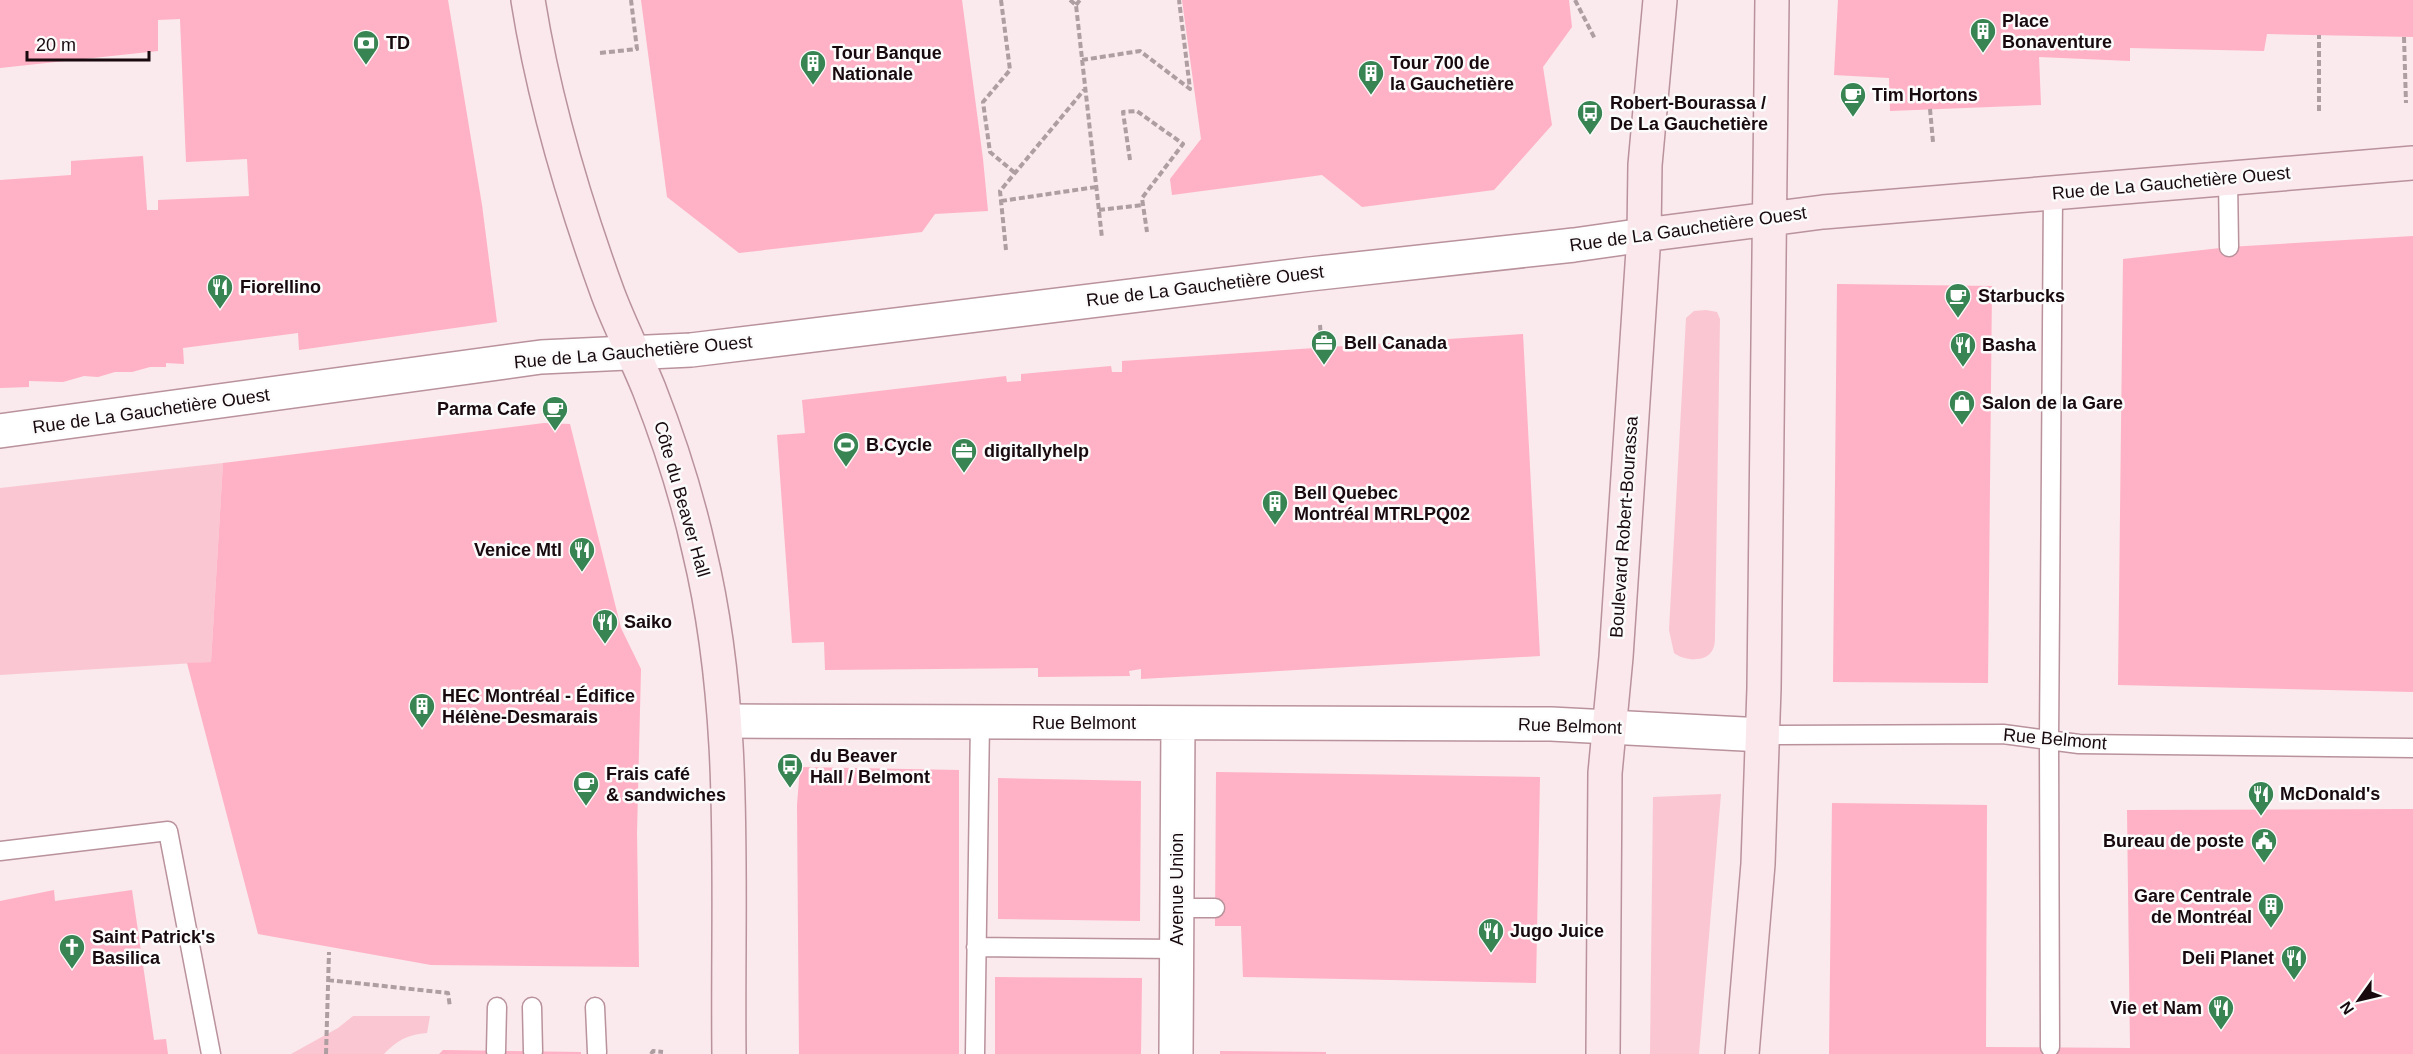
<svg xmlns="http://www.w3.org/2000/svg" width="2413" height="1054" viewBox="0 0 2413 1054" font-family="Arial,sans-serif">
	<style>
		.green { fill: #fac6d2 }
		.building { fill: #ffb1c5 }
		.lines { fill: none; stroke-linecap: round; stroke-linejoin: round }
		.lane-casing { stroke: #b9929c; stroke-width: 21 }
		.street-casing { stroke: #b9929c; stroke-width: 36 }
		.secondary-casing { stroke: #b9929c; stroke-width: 36 }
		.path { stroke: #ae9ea2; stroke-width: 4; stroke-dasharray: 6 3; stroke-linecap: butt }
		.lane { stroke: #fff; stroke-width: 18 }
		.street { stroke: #fff; stroke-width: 33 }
		.secondary { stroke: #fae8ed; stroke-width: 33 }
		.labels { text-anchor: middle; stroke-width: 5; stroke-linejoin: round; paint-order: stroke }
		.poi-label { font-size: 18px; font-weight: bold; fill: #17090d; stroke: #fbfbfb; text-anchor: start }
		.street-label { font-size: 18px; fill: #17090d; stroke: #fbfbfb }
	</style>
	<rect width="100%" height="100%" fill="#fae9ed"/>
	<!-- green -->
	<path class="green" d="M1706,310L1717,312L1720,319L1715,634C1715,639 1715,645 1713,649C1707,663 1684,661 1674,653L1669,630L1686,318L1694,311Z
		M223,463L211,662L0,675V488Z
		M1721,794L1699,1054H1650L1653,797Z
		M353,1016H430L427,1033C408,1034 396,1041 384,1054H291L338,1028Z"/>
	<!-- building -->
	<path class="building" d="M0,0H448L482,205L497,322L299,350L298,333L183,348L184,364L166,363V367H150L132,372H115L98,377L84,376L63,382L29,381V387L0,388V180L71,175V161L143,156L147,210H158V200L249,196L247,159L186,162L180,19L158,20V51L0,68Z
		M641,0H962L983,159L988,211L935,214L922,232L739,253L667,197Z
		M1182,0H1569L1572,27L1543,67L1552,125L1494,190L1362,207L1322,175L1172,195L1170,179L1201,139Z
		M1838,0H2413V37L2267,34L2264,51L2130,48V61L2039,57L2041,105L1890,111L1889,78L1834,75Z
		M2413,236V692L2118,685L2123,259L2229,247Z
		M1837,284L1992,286L1988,683L1833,682Z
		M1523,334L1540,656L1141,679V669L1129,671L1130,676L1038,677V668L825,670L824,642L792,643L777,435L805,433L802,400L1006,376L1007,382L1021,381V374L1111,366L1112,372H1122V361Z
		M544,423L570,424L621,628L641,669L637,833L639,967L431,965L258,934L187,663L211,662L223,463Z
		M800,767L959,770V1054H799L797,805Z
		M1216,772L1540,777L1536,983L1243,977L1241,926H1215Z
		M998,778L1141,781L1140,921L998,919Z
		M1832,803L1987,805L1986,1047L2130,1048L2127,810L2413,809V1054H1829Z
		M54,890L55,901L132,890L154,1040L166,1039L168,1054H0V901Z
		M995,977L1142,978L1141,1054H995Z
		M443,1050L581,1052V1054H439Z
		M1220,1051L1326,1052V1054H1220Z"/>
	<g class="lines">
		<!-- lane casing -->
		<g class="lane-casing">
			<path id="lane" d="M2228,179L2229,247
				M1763,735L2003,734L2079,744L2413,748
				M0,851L168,831L211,1054
				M1177,908H1215
				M976,947L1177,949
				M532,1007L533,1051
				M595,1007L597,1052
				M2050,1047L2049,741L2053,193
				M496,1051L497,1007
				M975,1054L980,722"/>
		</g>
		<!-- street casing -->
		<g class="street-casing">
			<path id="street" d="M0,431L541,357L691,350L1310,274L1574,245L1644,235
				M725,721L1551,724L1763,735
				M1176,1054L1178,723"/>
		</g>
		<!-- secondary casing -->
		<g class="secondary-casing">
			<path id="secondary" d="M528,0C544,101 573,198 608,294C620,326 636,357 649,389C669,440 687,496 699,550C739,715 727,886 729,1054
				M1644,235L1823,212L2413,163
				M1603,1054L1605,773L1616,657L1644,235L1645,165L1660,0
				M1742,1054L1758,864L1764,688L1772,0"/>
		</g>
		<!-- path -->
		<path class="path" d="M1001,0L1010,70L983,102L990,152L1015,173
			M1070,0L1076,5L1102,238
			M1575,0L1595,39
			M1076,5L1080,0
			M2404,37L2406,103
			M600,53L637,49L631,0
			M1082,60L1140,51L1190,89L1179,0
			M1930,109L1933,142
			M2319,111V35
			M1130,160L1123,112L1137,111L1183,144L1142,198L1147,232
			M1001,201L1096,187
			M1099,210L1143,205
			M1006,250L1000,191L1084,90
			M1320,325L1322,348
			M328,980L448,993L450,1007
			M326,1054L329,952
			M651,1054L653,1051L663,1052"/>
		<!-- lane -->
		<use href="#lane" class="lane"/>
		<!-- street -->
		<use href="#street" class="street"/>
		<!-- secondary -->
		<use href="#secondary" class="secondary"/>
	</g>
	<!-- icons -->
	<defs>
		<g id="building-pin" transform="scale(1.35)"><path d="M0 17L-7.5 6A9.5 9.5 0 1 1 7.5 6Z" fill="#388453" stroke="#fbfbfb"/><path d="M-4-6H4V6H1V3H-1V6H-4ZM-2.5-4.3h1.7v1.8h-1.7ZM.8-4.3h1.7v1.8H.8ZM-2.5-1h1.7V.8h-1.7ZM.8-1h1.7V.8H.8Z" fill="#fff"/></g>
		<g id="bank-pin" transform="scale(1.35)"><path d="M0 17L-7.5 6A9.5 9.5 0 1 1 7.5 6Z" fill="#388453" stroke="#fbfbfb"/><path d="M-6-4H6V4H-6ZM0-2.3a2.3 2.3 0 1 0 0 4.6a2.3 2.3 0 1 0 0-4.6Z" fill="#fff"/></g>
		<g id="cafe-pin" transform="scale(1.35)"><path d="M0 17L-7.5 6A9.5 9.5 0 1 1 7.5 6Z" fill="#388453" stroke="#fbfbfb"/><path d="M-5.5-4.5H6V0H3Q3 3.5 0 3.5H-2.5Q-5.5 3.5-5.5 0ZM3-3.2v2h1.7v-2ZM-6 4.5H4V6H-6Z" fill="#fff"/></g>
		<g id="bus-pin" transform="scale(1.35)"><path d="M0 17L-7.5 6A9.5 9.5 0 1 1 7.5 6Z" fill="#388453" stroke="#fbfbfb"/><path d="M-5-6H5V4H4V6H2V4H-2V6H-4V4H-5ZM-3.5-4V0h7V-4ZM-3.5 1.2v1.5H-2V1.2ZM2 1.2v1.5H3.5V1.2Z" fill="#fff"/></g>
		<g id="restaurant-pin" transform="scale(1.35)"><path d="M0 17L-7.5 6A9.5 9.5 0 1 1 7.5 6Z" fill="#388453" stroke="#fbfbfb"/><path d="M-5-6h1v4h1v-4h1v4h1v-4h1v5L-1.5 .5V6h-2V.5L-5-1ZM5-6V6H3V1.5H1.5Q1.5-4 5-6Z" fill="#fff"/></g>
		<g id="office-pin" transform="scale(1.35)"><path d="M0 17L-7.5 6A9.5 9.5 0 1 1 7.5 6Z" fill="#388453" stroke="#fbfbfb"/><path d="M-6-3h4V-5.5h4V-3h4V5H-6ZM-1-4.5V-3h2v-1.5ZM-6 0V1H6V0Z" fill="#fff"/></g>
		<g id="shop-pin" transform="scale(1.35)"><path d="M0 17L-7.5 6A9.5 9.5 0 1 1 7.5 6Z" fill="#388453" stroke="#fbfbfb"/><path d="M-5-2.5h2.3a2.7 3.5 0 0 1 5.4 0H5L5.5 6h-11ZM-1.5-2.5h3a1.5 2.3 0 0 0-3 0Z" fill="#fff"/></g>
		<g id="stadium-pin" transform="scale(1.35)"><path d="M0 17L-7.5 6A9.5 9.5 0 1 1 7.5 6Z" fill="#388453" stroke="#fbfbfb"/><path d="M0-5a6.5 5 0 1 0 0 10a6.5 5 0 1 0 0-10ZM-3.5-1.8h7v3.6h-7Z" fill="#fff"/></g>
		<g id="civic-pin" transform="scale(1.35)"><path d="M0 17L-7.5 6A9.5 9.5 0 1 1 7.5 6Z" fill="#388453" stroke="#fbfbfb"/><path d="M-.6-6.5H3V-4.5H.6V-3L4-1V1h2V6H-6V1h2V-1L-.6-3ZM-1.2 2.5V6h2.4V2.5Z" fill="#fff"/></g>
		<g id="church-pin" transform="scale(1.35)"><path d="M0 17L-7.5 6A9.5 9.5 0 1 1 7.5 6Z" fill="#388453" stroke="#fbfbfb"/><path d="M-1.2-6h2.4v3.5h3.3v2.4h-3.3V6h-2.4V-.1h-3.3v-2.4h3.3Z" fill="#fff"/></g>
	</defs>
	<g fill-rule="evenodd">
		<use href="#building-pin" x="1983" y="31"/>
		<use href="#bank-pin" x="366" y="43"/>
		<use href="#building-pin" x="813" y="63"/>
		<use href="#building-pin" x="1371" y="73"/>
		<use href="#cafe-pin" x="1853" y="95"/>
		<use href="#bus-pin" x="1590" y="113"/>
		<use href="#restaurant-pin" x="220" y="287"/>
		<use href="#cafe-pin" x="1958" y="296"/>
		<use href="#office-pin" x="1324" y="343"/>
		<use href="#restaurant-pin" x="1963" y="345"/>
		<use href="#shop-pin" x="1962" y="403"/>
		<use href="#cafe-pin" x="555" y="409"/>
		<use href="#stadium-pin" x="846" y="445"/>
		<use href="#office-pin" x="964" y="451"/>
		<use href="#building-pin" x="1275" y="503"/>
		<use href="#restaurant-pin" x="582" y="550"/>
		<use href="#restaurant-pin" x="605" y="622"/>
		<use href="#building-pin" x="422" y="706"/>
		<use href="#bus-pin" x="790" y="766"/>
		<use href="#cafe-pin" x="586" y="784"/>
		<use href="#restaurant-pin" x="2261" y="794"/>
		<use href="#civic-pin" x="2264" y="841"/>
		<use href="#building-pin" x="2271" y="906"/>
		<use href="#restaurant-pin" x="1491" y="931"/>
		<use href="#church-pin" x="72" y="947"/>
		<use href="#restaurant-pin" x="2294" y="958"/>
		<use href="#restaurant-pin" x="2221" y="1008"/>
	</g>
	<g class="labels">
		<!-- poi labels -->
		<g class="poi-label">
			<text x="2002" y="27">Place<tspan x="2002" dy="21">Bonaventure</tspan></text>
			<text x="386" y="49">TD</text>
			<text x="832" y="59">Tour Banque<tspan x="832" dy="21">Nationale</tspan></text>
			<text x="1390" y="69">Tour 700 de<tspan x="1390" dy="21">la Gauchetière</tspan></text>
			<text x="1872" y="101">Tim Hortons</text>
			<text x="1610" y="109">Robert-Bourassa /<tspan x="1610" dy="21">De La Gauchetière</tspan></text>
			<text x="240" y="293">Fiorellino</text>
			<text x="1978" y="302">Starbucks</text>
			<text x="1344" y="349">Bell Canada</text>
			<text x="1982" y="351">Basha</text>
			<text x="1982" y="409">Salon de la Gare</text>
			<text x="536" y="415" text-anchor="end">Parma Cafe</text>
			<text x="866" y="451">B.Cycle</text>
			<text x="984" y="457">digitallyhelp</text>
			<text x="1294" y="499">Bell Quebec<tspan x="1294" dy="21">Montréal MTRLPQ02</tspan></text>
			<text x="562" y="556" text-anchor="end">Venice Mtl</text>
			<text x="624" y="628">Saiko</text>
			<text x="442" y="702">HEC Montréal - Édifice<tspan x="442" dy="21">Hélène-Desmarais</tspan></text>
			<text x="810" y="762">du Beaver<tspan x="810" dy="21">Hall / Belmont</tspan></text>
			<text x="606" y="780">Frais café<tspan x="606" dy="21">&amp; sandwiches</tspan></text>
			<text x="2280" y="800">McDonald's</text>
			<text x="2244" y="847" text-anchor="end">Bureau de poste</text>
			<text x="2252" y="902" text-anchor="end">Gare Centrale<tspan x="2252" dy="21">de Montréal</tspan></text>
			<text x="1510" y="937">Jugo Juice</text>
			<text x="92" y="943">Saint Patrick's<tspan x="92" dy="21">Basilica</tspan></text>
			<text x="2274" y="964" text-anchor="end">Deli Planet</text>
			<text x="2202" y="1014" text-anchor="end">Vie et Nam</text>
		</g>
		<!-- street labels -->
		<g class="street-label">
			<text transform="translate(2171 183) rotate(-5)" y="6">Rue de La Gauchetière Ouest</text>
			<text transform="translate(1688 229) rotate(-8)" y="6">Rue de La Gauchetière Ouest</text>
			<text transform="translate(1205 286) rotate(-7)" y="6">Rue de La Gauchetière Ouest</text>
			<text transform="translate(633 352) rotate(-5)" y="6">Rue de La Gauchetière Ouest</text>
			<text transform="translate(151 411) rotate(-8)" y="6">Rue de La Gauchetière Ouest</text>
			<text transform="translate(682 499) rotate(74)" y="6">Côte du Beaver Hall</text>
			<text transform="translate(1624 527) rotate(-86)" y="6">Boulevard Robert-Bourassa</text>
			<text x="1084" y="729">Rue Belmont</text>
			<text transform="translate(1570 726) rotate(2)" y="6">Rue Belmont</text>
			<text transform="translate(2055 739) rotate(5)" y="6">Rue Belmont</text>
			<text transform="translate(1177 889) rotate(-90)" y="6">Avenue Union</text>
		</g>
	</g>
	<!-- north arrow -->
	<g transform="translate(2359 1000) rotate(236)" stroke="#fbfbfb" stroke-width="4.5" paint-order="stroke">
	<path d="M0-4.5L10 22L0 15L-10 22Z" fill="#17090d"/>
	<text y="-9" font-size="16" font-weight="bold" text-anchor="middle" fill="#17090d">N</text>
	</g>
	<!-- scale -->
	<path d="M27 51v9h122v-9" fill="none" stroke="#17090d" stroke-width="3"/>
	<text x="36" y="51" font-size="18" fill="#17090d" stroke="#fbfbfb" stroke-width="4.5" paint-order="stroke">20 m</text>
</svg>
